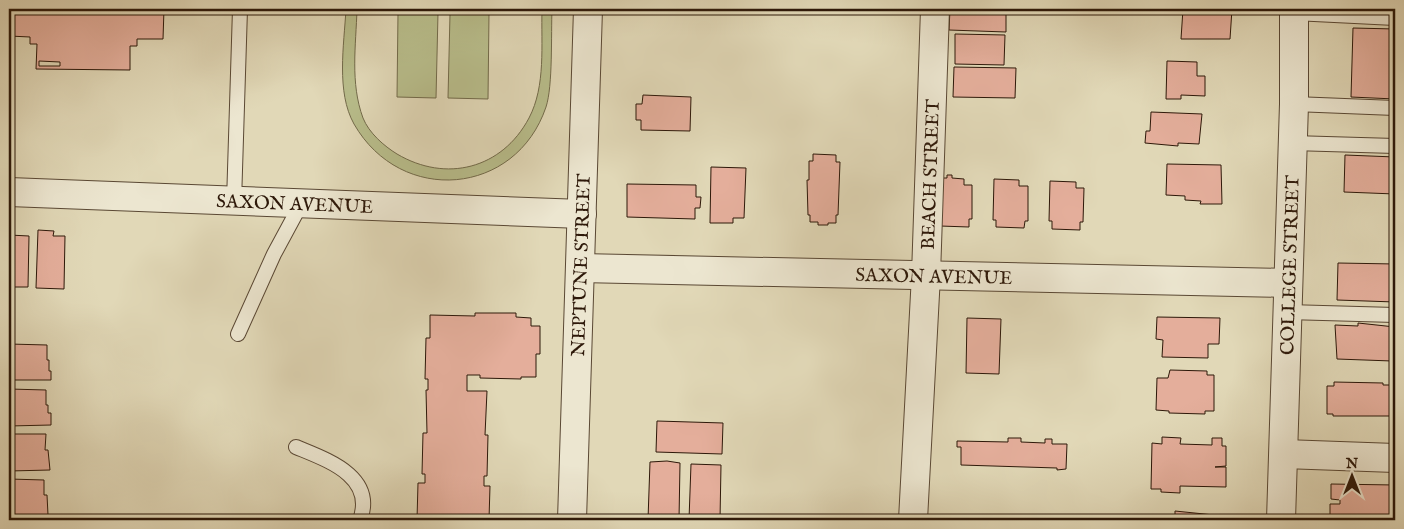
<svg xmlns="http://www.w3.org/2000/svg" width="1404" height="529" viewBox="0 0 1404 529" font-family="'IM FELL English',serif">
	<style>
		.green { fill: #b8bd8b; stroke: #726a4a }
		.building { fill: #e4ae9b; stroke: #2d1809; fill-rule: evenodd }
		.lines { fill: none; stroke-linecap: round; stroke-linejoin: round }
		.lane-casing { stroke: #5a4834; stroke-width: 16 }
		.street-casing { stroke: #5a4834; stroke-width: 30 }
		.lane { stroke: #ece6d0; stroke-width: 14 }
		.street { stroke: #ece6d0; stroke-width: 28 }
		.labels { text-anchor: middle; stroke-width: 5; stroke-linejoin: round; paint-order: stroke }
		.street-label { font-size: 19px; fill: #2d1809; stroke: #ece6d0 }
	</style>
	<rect width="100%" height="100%" fill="#e1d8b7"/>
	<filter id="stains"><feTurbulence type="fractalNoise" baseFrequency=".004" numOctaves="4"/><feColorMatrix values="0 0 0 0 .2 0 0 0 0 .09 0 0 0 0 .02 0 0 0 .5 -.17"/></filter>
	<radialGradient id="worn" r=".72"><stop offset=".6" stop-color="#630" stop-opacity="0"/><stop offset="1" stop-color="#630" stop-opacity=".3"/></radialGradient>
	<!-- green -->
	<path class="green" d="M346,9H357C356,45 350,83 363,118C369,133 384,146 397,154C446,183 502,169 529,118C546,86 541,44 542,9H552C551,33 553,86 546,107C516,196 401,206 354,124C336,92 344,45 346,9Z
		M398,13H438L436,98L397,97Z
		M450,14H489L488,99L448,98Z"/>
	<!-- building -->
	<path class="building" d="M9,9H164L163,39H137V46H130V70L36,69L37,44H30V37L9,36ZM39,61L60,62V66H39Z
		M950,9H1006V32L949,30Z
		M1183,9H1232L1230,39H1181Z
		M1353,28L1395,29V99L1351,97Z
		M955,34L1005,35L1004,65L955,64Z
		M1167,61L1197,62V76H1205V96L1181,95V99H1166Z
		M954,67L1016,68L1015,98L953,97Z
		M643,95L691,97L690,131L641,130V120H636V104H642Z
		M1151,112L1202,114L1199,144L1178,143V146L1145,143L1146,131H1150Z
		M813,154L836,155V162H840L838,215H836V223H828V225H818V222H810V215H808L807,180H809V161H813Z
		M1345,155L1395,157V194L1344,192Z
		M1167,164L1221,165L1222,204H1200L1201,201L1185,200V196L1166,195Z
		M711,167L746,168L744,218H733V223H710Z
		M947,175H952V178L964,179V185H972V219H969V227L940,226L938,178H947Z
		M994,179L1019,180V186H1028V221H1025L1024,228L996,227V220H993Z
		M1050,181L1076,182V188H1084L1083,222H1080V230L1052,229V221H1049Z
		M627,184L696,185V197H701L700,208H695V219L627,217Z
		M38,230L54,231L53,236H65L64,289L36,288Z
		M9,235L29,236L28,287H13V290H9Z
		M1338,263L1395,264V302L1337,300Z
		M475,313H516V317L531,318V326H540V354H536V377H521V379L480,378V375H467V391H487L485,435H488L487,476H484V486H490L489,520H417L418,483H425V474H422L423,433H427L426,390H428V379H425L426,338H430V315L475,316Z
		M1157,317L1220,318L1219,344H1208V358L1162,357L1163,340L1156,339Z
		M967,318L1001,319L999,374L966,373Z
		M1358,323L1395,327V344H1392V361L1337,359L1335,325L1358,326Z
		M9,344L47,345V360H49V371H51V380H9Z
		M1170,370L1207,371V375H1214V411H1205V414L1169,413V411L1156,410L1157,378H1168Z
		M1394,378L1395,416H1333V414H1327V386H1334V382L1383,383V385H1394Z
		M9,389L46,390V405H48V413H51V425L9,426Z
		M657,421L723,423L722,454L656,452Z
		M9,434H46L45,450H48L50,470L9,471Z
		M1162,437L1181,438L1180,444L1212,445V438H1222V446H1226V466L1215,467H1226V487L1180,486V493L1161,492V489H1151L1152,443L1162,444Z
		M1008,438H1021V442L1045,443V439H1052V444H1067L1066,469L1057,470V468L961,465V447H957V441L1008,442Z
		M667,461L680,463L679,520H648L650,462Z
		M691,464L721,465L720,520H689Z
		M9,479L44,480V495H47L48,515L9,516Z
		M1331,484L1395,485V520H1330V504H1340V500L1331,499Z
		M1175,511L1214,515L1218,516V520H1175Z"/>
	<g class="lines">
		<!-- lane casing -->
		<g class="lane-casing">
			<path id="lane" d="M1294,13L1395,18
				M1294,104L1395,108
				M1292,143L1395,146
				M234,202L240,9
				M1287,312L1395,315
				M238,334L274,254L301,204
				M296,447C327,460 376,476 360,520"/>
		</g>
		<!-- street casing -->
		<g class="street-casing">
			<g id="street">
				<path id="s1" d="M9,192L582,214"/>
				<path id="s2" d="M580,268L1288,283"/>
				<path d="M1284,454L1395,458"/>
				<path id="s3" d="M572,520L588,9"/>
				<path id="s4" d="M913,520L926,275L935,9"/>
				<path id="s5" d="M1281,520L1294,104V9"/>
			</g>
		</g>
		<!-- lane -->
		<use href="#lane" class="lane"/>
		<!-- street -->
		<use href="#street" class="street"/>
	</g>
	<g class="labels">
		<!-- street labels -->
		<g class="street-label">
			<text dy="7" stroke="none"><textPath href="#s4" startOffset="346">BEACH STREET</textPath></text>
			<text dy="7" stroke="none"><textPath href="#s1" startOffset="286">SAXON AVENUE</textPath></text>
			<text dy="7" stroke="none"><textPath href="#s5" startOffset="255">COLLEGE STREET</textPath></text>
			<text dy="7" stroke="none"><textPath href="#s3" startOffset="255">NEPTUNE STREET</textPath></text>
			<text dy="7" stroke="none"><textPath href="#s2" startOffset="354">SAXON AVENUE</textPath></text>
		</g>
	</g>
	<!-- margin -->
	<rect width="1404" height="529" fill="none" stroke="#e1d8b7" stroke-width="30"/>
	<rect x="10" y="10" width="1384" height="509" fill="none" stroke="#2d1809" stroke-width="2.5"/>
	<rect x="15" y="15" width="1374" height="499" fill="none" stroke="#2d1809"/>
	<!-- north arrow -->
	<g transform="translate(1352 476)" stroke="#ece6d0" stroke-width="4" paint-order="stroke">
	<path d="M0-4L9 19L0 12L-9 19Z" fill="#2d1809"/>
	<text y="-8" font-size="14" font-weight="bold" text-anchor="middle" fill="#2d1809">N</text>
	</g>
	<rect width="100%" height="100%" filter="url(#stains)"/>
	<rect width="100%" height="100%" fill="url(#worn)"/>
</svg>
